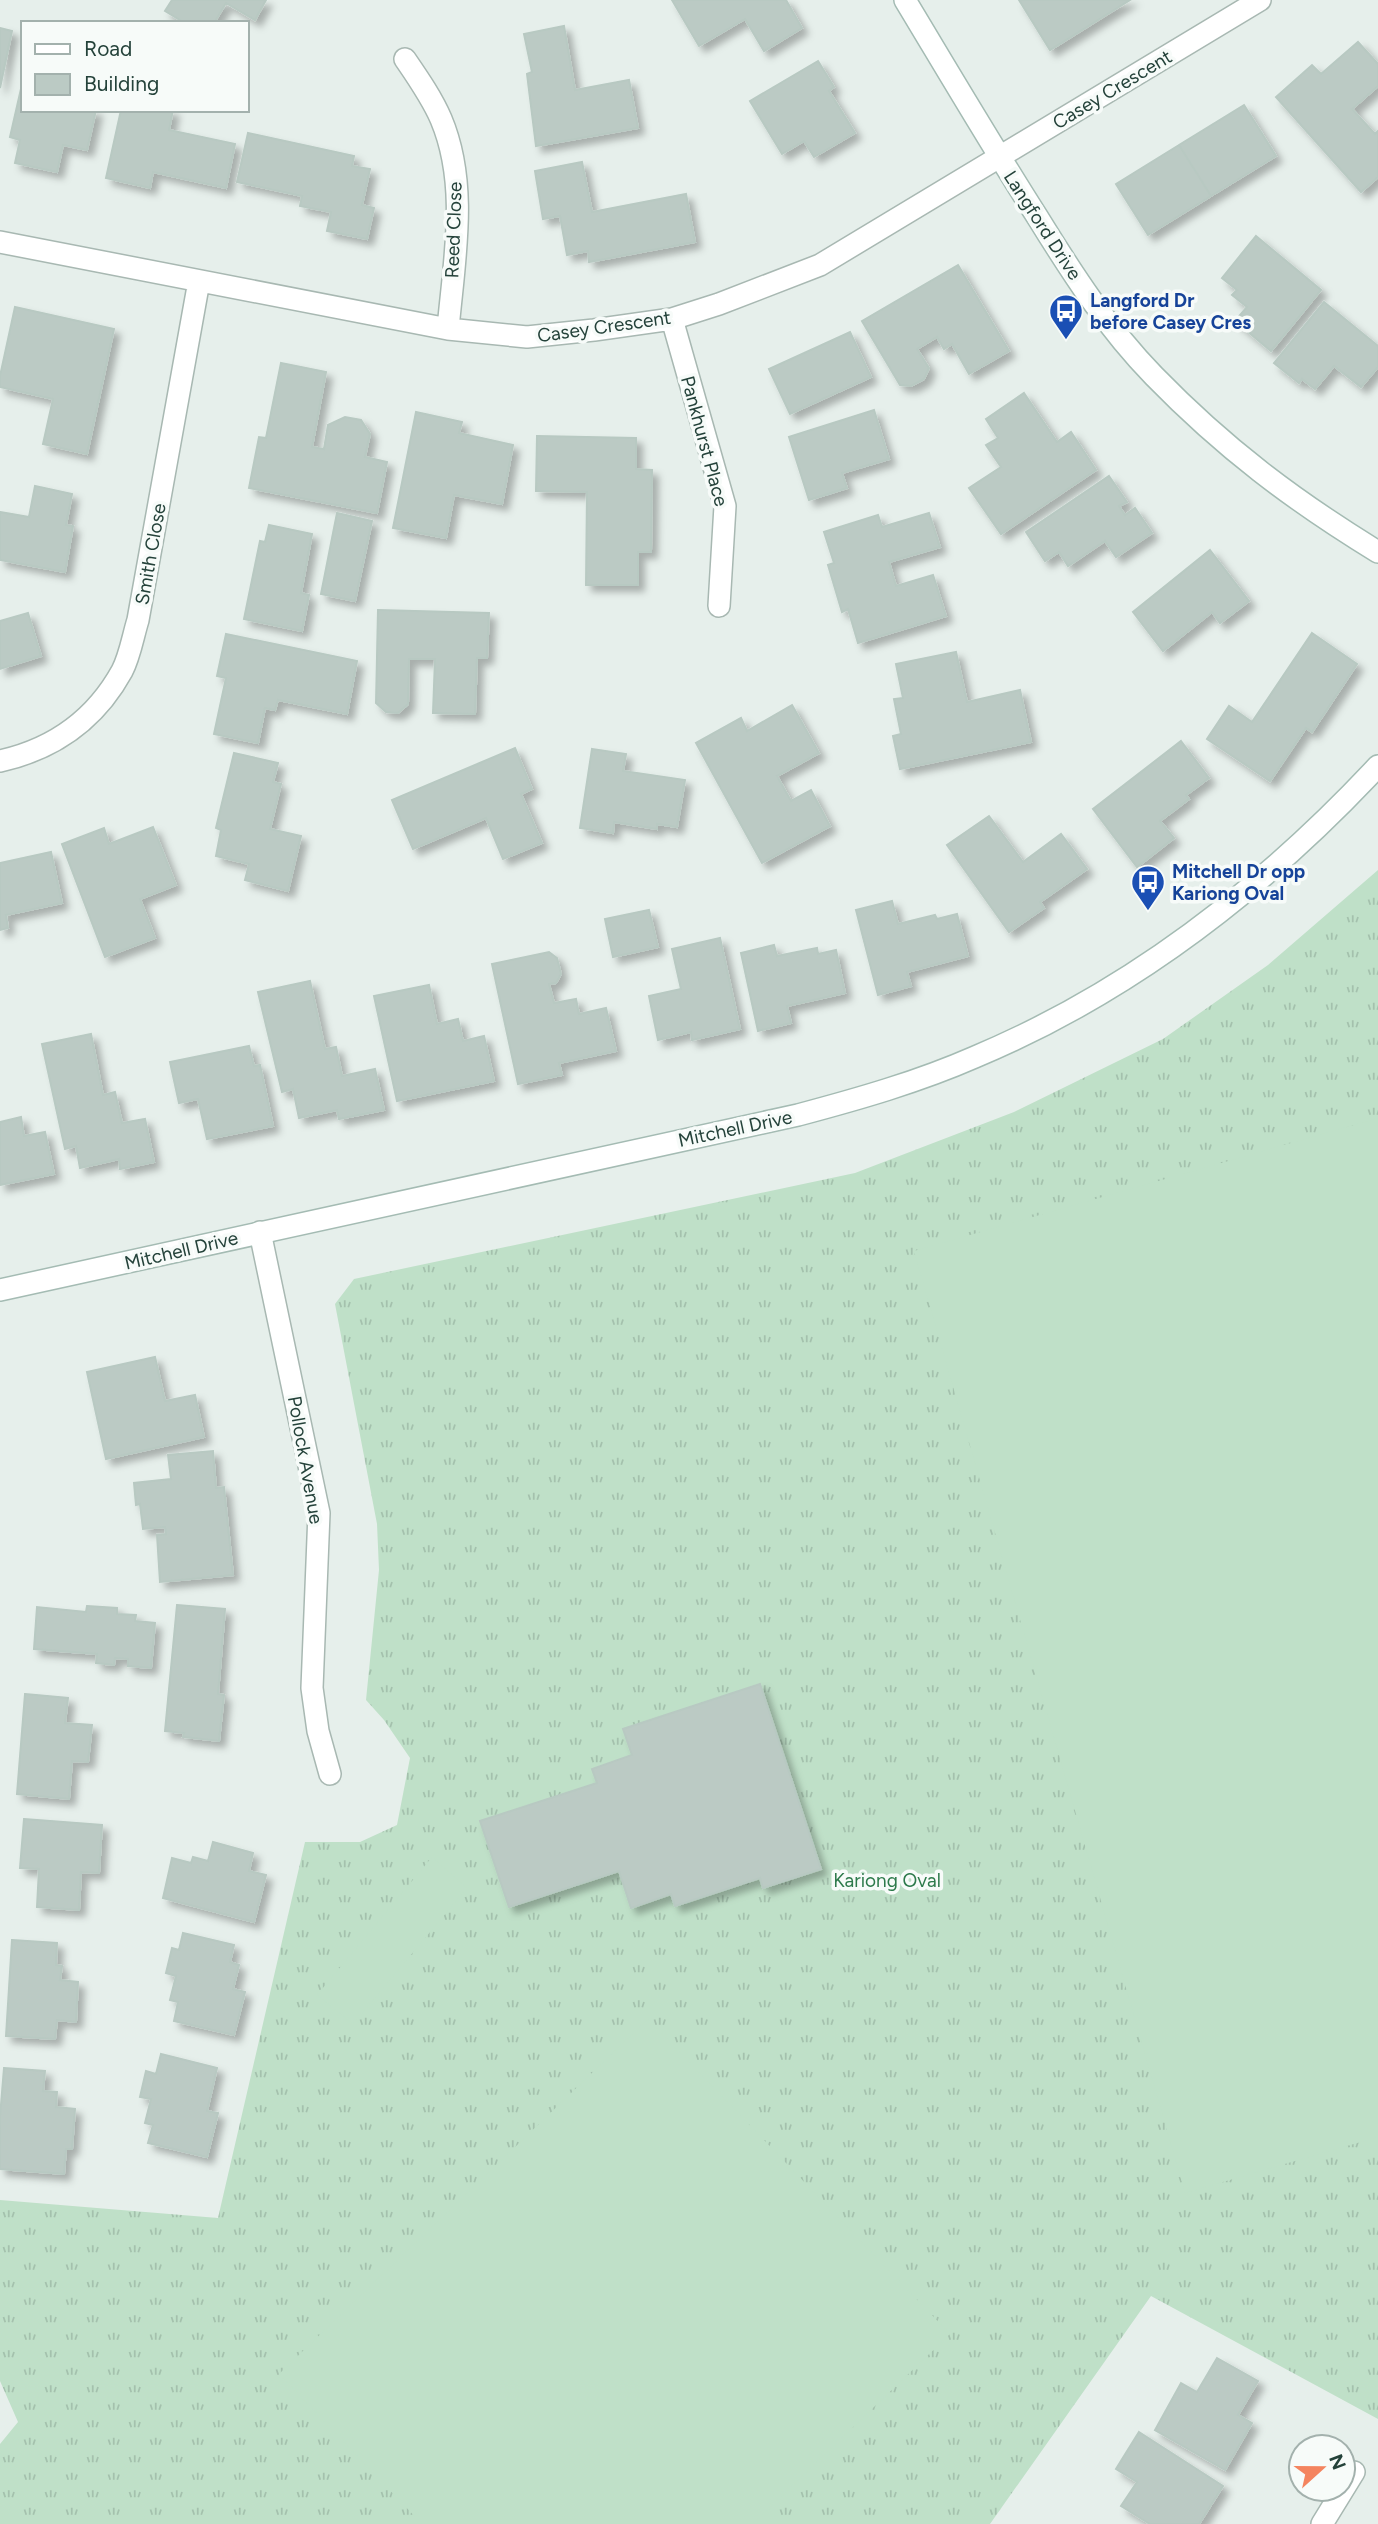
<svg xmlns="http://www.w3.org/2000/svg" width="1378" height="2524" viewBox="0 0 1378 2524" font-family="Figtree,sans-serif">
	<style>
		.grass { fill: url(#grass-tufts) }
		.pitch { fill: #bfe0c8 }
		.building { fill: #bbcac4; stroke: #b8c9c2; stroke-width: 2; filter: url(#shadow) }
		.lines { fill: none; stroke-linecap: round; stroke-linejoin: round }
		.street-casing { stroke: #a8b8b2; stroke-width: 24 }
		.secondary-casing { stroke: #a4bbb3; stroke-width: 24 }
		.street { stroke: #fff; stroke-width: 21 }
		.secondary { stroke: #fff; stroke-width: 21 }
		.labels { text-anchor: middle; stroke-width: 7; stroke-linejoin: round; paint-order: stroke }
		.street-label { font-size: 19px; fill: #24423a; stroke: #f7fbf9 }
		.transit-label { font-size: 19px; font-weight: bold; fill: #164399; stroke: #f7fbf9; text-anchor: start }
		.park-label { font-size: 19px; fill: #2d7a4b; stroke: #f7fbf9 }
	</style>
	<defs>
		<pattern id="grass-tufts" width="24" height="20" patternUnits="userSpaceOnUse" patternTransform="scale(1.75)"><rect width="24" height="20" fill="#bfe0c8"/><path d="M3 7l-1-3M5 7V3M7 7l1-3M15 17l-1-3M17 17v-4M19 17l1-3" fill="none" stroke="#a4c1ad"/></pattern>
		<filter id="shadow"><feDropShadow dx="6" dy="6" stdDeviation="3.5" flood-color="#0004"/></filter>
	</defs>
	<rect width="100%" height="100%" fill="#e6efeb"/>
	<!-- grass -->
	<path class="grass" d="M1378,870V2419L1151,2296L990,2524H0V2444L18,2422L0,2381V2200L218,2218L305,1842H360L397,1825L410,1758L384,1720L366,1700L379,1570L377,1524L335,1304L354,1279L855,1173L1014,1112L1163,1039L1268,965Z"/>
	<!-- pitch -->
	<path class="pitch" d="M1378,1118V2137L1185,2193L914,1251Z
		M432,1857L467,1888L353,2024L317,1995Z
		M648,2019L950,2334L752,2524H422L279,2374Z"/>
	<!-- building -->
	<path class="building" d="M172,0H266L255,20L226,3L214,23H185L165,11Z
		M672,0H786L802,28L764,51L745,19L699,46Z
		M1019,0H1130L1050,50Z
		M564,26L575,90L629,80L638,128L536,146L527,74L532,72L524,34Z
		M0,28L12,31L0,88Z
		M1358,42L1378,64V86L1352,109L1375,134L1378,131V177L1361,192L1276,97L1312,65L1321,74Z
		M818,61L834,87L829,91L855,133L814,157L804,141L782,154L750,101Z
		M23,80V110H96L87,150L63,145L57,172L15,163L20,140L10,137Z
		M1244,105L1276,156L1211,196L1179,145Z
		M121,110H173L169,130L235,144L226,188L153,172L150,188L106,178Z
		M248,133L354,156L352,166L370,169L362,205L374,208L367,239L327,231L331,212L300,206L302,196L237,182Z
		M1179,145L1211,196L1148,235L1116,184Z
		M582,162L592,212L686,194L695,242L589,262L588,251L567,255L560,216L543,219L535,171Z
		M1256,236L1321,290L1271,351L1235,321L1247,307L1232,295L1237,290L1222,278Z
		M958,265L1009,351L969,374L952,344L944,349L937,337L917,349L929,368L924,379L911,386L900,385L862,321Z
		M1324,302L1378,346V367L1361,387L1334,366L1315,389L1302,379L1299,383L1274,363Z
		M15,307L114,329L87,454L43,444L53,399L0,387V376Z
		M850,332L871,377L790,414L769,369Z
		M281,363L326,372L312,447L324,449L328,425L345,417L361,420L370,434L365,457L387,462L377,513L249,488L259,437L266,438Z
		M1024,393L1057,442L1071,432L1096,470L1001,534L969,488L1001,467L986,445L998,438L986,419Z
		M874,410L889,459L842,473L847,488L809,500L789,437Z
		M416,412L462,422L459,433L513,445L502,504L454,495L446,538L393,528Z
		M537,436L636,438V469L652,470L651,552H638V585H586L587,492L536,491Z
		M1109,476L1127,502L1119,506L1125,515L1135,508L1152,533L1116,557L1105,541L1068,566L1059,552L1045,561L1026,532Z
		M35,486L72,494L66,525L73,526L65,572L0,560V512L29,517Z
		M337,513L372,521L355,601L321,594Z
		M929,513L940,547L889,562L896,586L933,575L946,616L858,643L848,609L842,612L828,565L834,563L824,532L878,515L882,527Z
		M269,525L312,534L301,593L309,595L302,631L244,619L260,541L265,542Z
		M1210,550L1249,601L1220,623L1212,612L1163,651L1133,612Z
		M378,610L489,613L487,658H477L475,714L433,713L435,659H409L408,704L398,713L386,712L376,703Z
		M28,613L41,656L0,669V621Z
		M1312,633L1357,664L1312,732L1306,728L1270,781L1207,739L1229,706L1252,722Z
		M226,634L357,661L347,714L278,700L275,710L265,708L258,743L214,734L226,678L217,676Z
		M956,652L967,702L1020,690L1031,742L900,769L893,736L901,734L894,699L903,698L896,664Z
		M792,705L819,753L777,776L791,801L811,790L830,826L762,863L696,743L741,718L747,731Z
		M1181,741L1209,778L1186,795L1189,799L1160,821L1174,838L1137,867L1093,809Z
		M515,748L532,789L521,794L542,843L503,859L486,818L413,849L392,800Z
		M592,749L626,754L623,771L685,780L677,827L657,824V829L614,822L613,833L580,828Z
		M234,753L278,763L273,782L281,784L270,829L301,836L288,891L245,880L249,864L216,856L221,830L216,828Z
		M989,816L1023,862L1061,834L1087,869L1040,902L1044,908L1009,932L947,845Z
		M153,827L176,885L140,899L155,938L105,957L62,844L104,828L109,844Z
		M51,852L62,903L6,915L8,928L0,930V863Z
		M892,901L898,924L935,915L937,919L957,914L968,956L907,972L911,986L878,995L856,910Z
		M649,910L658,947L613,957L605,919Z
		M720,938L740,1029L692,1040L691,1032L658,1040L649,996L681,989L672,949Z
		M774,945L777,956L817,948L818,954L836,950L845,993L787,1006L791,1023L758,1031L741,953Z
		M549,952L557,958L561,974L556,983L549,984L554,1003L576,999L579,1014L606,1008L616,1051L559,1063L562,1075L518,1084L492,964Z
		M310,981L325,1049L336,1047L342,1076L375,1069L384,1110L339,1119L337,1110L299,1118L293,1089L282,1092L258,992Z
		M429,985L437,1024L458,1019L463,1041L484,1036L494,1081L397,1101L374,996Z
		M91,1034L103,1095L115,1092L122,1123L145,1119L154,1162L120,1169L119,1159L80,1168L76,1146L65,1149L42,1044Z
		M249,1046L254,1066L260,1065L273,1126L207,1139L198,1099L179,1103L170,1062Z
		M21,1117L24,1136L45,1132L54,1174L0,1185V1122Z
		M155,1357L165,1401L195,1395L204,1437L106,1459L87,1372Z
		M213,1451L216,1488L224,1487L233,1575L160,1582L157,1535L166,1534L165,1527L143,1529L140,1504L136,1505L134,1483L171,1479L168,1455Z
		M177,1605L225,1609L218,1694L224,1695L219,1741L183,1737L184,1733L165,1731Z
		M87,1606L117,1608V1614L136,1615L135,1621L155,1623L151,1668L128,1666V1659L115,1658L114,1665L96,1663L97,1654L34,1649L37,1607L86,1612Z
		M760,1684L821,1869L763,1888L760,1878L675,1906L671,1894L631,1908L619,1871L509,1907L480,1821L597,1783L592,1769L632,1755L623,1729Z
		M25,1694L68,1698L65,1723L92,1725L88,1762L72,1761L69,1799L17,1794Z
		M24,1819L102,1825L99,1873L81,1872L79,1910L37,1907L39,1869L20,1868Z
		M213,1842L253,1853L249,1871L266,1875L254,1922L163,1898L172,1858L191,1863L193,1857L208,1861Z
		M183,1933L234,1945L230,1962L239,1965L233,1989L245,1992L234,2035L174,2021L178,2002L170,2000L176,1976L166,1973L172,1948L179,1950Z
		M12,1940L57,1943L56,1965L62,1966L60,1980L78,1982L76,2022L57,2020L55,2039L6,2036Z
		M161,2054L217,2068L207,2111L218,2113L207,2157L148,2143L153,2125L145,2123L151,2099L140,2097L146,2071L156,2074Z
		M4,2068L45,2071L43,2091L57,2092L56,2107L75,2109L72,2149H66L64,2174L0,2169V2117Z
		M1217,2358L1258,2381L1238,2415L1252,2423L1225,2470L1155,2430L1181,2383L1197,2392Z
		M1139,2432L1223,2486L1199,2524H1150L1121,2506L1137,2482L1116,2469Z"/>
	<g class="lines">
		<!-- street casing -->
		<g class="street-casing">
			<path id="street" d="M405,59C418,78 432,98 441,119C469,185 454,260 448,329
				M0,242L448,329L527,337L594,330L672,319L719,304L820,265L1260,0
				M672,319L725,506L719,606
				M0,761C54,749 95,720 122,671C130,656 133,636 138,620L199,281
				M260,1232L319,1513L312,1688L318,1731L330,1774
				M1322,2524L1354,2472"/>
		</g>
		<!-- secondary casing -->
		<g class="secondary-casing">
			<path id="secondary" d="M905,0C949,73 992,146 1038,218C1072,273 1108,329 1154,376C1224,448 1293,500 1378,552
				M0,1290L798,1115C858,1099 918,1082 975,1057C1130,992 1264,888 1378,766"/>
		</g>
		<!-- street -->
		<use href="#street" class="street"/>
		<!-- secondary -->
		<use href="#secondary" class="secondary"/>
	</g>
	<!-- icons -->
	<defs>
		<g id="bus-pin" transform="scale(1.75)"><path d="M0 17L-7.5 6A9.5 9.5 0 1 1 7.5 6Z" fill="#1a4fb4" stroke="#f7fbf9"/><path d="M-5-6H5V4H4V6H2V4H-2V6H-4V4H-5ZM-3.5-4V0h7V-4ZM-3.5 1.2v1.5H-2V1.2ZM2 1.2v1.5H3.5V1.2Z" fill="#fff"/></g>
	</defs>
	<g fill-rule="evenodd">
		<use href="#bus-pin" x="1066" y="311"/>
		<use href="#bus-pin" x="1148" y="882"/>
	</g>
	<g class="labels">
		<!-- street labels -->
		<g class="street-label">
			<text transform="translate(1112 89) rotate(-31)" y="7">Casey Crescent</text>
			<text transform="translate(1043 225) rotate(57)" y="7">Langford Drive</text>
			<text transform="translate(453 230) rotate(-88)" y="7">Reed Close</text>
			<text transform="translate(604 326) rotate(-8)" y="7">Casey Crescent</text>
			<text transform="translate(705 441) rotate(75)" y="7">Pankhurst Place</text>
			<text transform="translate(150 554) rotate(-80)" y="7">Smith Close</text>
			<text transform="translate(735 1128) rotate(-12)" y="7">Mitchell Drive</text>
			<text transform="translate(181 1250) rotate(-13)" y="7">Mitchell Drive</text>
			<text transform="translate(306 1460) rotate(80)" y="7">Pollock Avenue</text>
		</g>
		<!-- transit labels -->
		<g class="transit-label">
			<text x="1090" y="307">Langford Dr<tspan x="1090" dy="22">before Casey Cres</tspan></text>
			<text x="1172" y="878">Mitchell Dr opp<tspan x="1172" dy="22">Kariong Oval</tspan></text>
		</g>
		<!-- park labels -->
		<g class="park-label">
			<text x="887" y="1887">Kariong Oval</text>
		</g>
	</g>
	<!-- legend -->
	<rect x="21" y="21" width="228" height="91" fill="#f7fbf9" stroke="#a3b1ad" stroke-width="2"/>
	<rect x="35" y="44" width="35" height="10" fill="#ffffff" stroke="#a3b1ad" stroke-width="2"/>
	<text x="84" y="56" font-size="21" fill="#24423a">Road</text>
	<rect x="35" y="74" width="35" height="21" fill="#bbcac4" stroke="#a3b1ad" stroke-width="2"/>
	<text x="84" y="91" font-size="21" fill="#24423a">Building</text>
	<!-- north arrow -->
	<g transform="translate(1322 2468) rotate(69)"><circle r="33" fill="#f7fbf9" stroke="#a3b1ad" stroke-width="2"/>
	<path d="M0-5L12 26L0 18L-12 26Z" fill="#f4845f"/>
	<text y="-10" font-size="19" font-weight="bold" text-anchor="middle" fill="#24423a">N</text>
	</g>
</svg>
